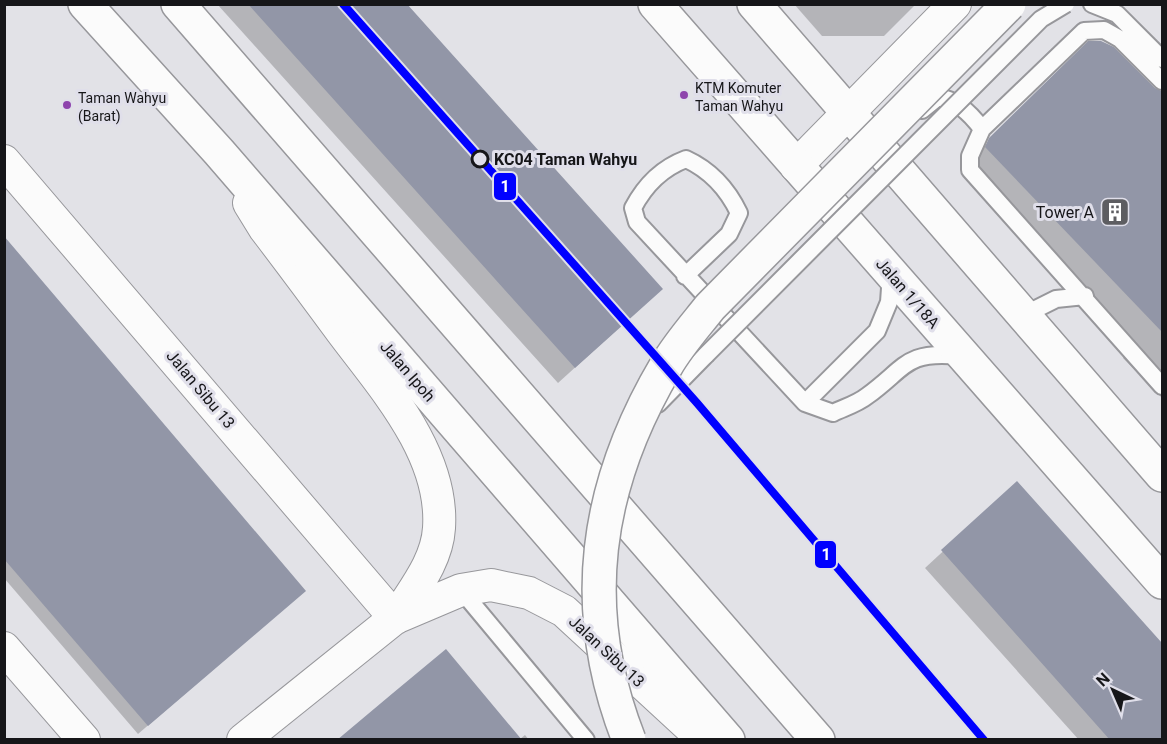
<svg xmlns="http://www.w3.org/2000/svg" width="1167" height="744" viewBox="0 0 1167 744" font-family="Roboto,sans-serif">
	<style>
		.shadow { fill: #0003 }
		.building { fill: #9296a7 }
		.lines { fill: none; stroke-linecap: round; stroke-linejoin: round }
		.service-casing { stroke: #97979b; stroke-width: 20 }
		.minor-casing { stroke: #97979b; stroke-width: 34 }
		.tertiary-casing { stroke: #97979b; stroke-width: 36 }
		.trunk-casing { stroke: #97979b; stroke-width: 36 }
		.service { stroke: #fbfbfb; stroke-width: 16 }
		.minor { stroke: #fbfbfb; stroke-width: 32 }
		.tertiary { stroke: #fbfbfb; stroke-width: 33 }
		.trunk { stroke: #fbfbfb; stroke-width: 33 }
		.service-bridge-casing { stroke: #97979b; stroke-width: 20; stroke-linecap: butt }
		.trunk-bridge-casing { stroke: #97979b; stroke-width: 36; stroke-linecap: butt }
		.service-bridge { stroke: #fbfbfb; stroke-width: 16 }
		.trunk-bridge { stroke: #fbfbfb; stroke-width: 33 }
		.rail-1-casing { stroke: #e0dfea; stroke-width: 12 }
		.rail-1 { stroke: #00f; stroke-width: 8 }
		.bus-dot { fill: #8e44ad; stroke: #e0dfea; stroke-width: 2 }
		.stop-dot { fill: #e0dfea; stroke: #161619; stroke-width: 3 }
		.labels { text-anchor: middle; stroke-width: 6; stroke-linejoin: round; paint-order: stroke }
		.bus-label { font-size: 14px; fill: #161619; stroke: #e0dfea; text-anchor: start }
		.stop-label { font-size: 16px; font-weight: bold; fill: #161619; stroke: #e0dfea; text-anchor: start }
		.poi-label { font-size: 16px; fill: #161619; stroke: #e0dfea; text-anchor: end }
		.street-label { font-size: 16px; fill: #161619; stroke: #e0dfea }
		.line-badge { stroke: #e0dfea; stroke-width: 2 }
		.badge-label { font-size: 16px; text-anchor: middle; font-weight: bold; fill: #fff }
	</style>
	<rect width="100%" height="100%" fill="#e2e2e7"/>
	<!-- shadow -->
	<path class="shadow" d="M217,4H405L644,305L558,383Z
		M794,4H916L884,36H822Z
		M1089,43L1158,93L1162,91V398L1123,358L1135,346L969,161Z
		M4,239L294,600L138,734L4,578Z
		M1017,483L1162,646V740H1079L925,568Z
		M525,735L529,740H339L520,739Z"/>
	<!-- building -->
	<path class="building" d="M248,4H407L663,289L575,368Z
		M1088,41H1101L1114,47L1155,88L1162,91V332L985,147L989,138Z
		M4,236L306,591L148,726L4,559Z
		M1017,481L1162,643V740H1110L941,550Z
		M446,649L522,740H337L393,693Z"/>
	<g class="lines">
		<!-- service casing -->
		<g class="service-casing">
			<path id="service" d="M1092,4L1117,14L1162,59
				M1162,81L1120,39L1104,30L1084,31L982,129L970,156V170L1162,386
				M922,110L938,97C957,100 971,114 982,129
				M685,276L729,234L739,213C728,190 710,170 686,159C662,168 645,185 633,208L637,222L805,403L833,413C843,408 857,404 867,396C906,368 905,350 960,356
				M1024,315L1056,299L1085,296
				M805,403L877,331L889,302L891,274
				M658,404L706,355
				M461,590L586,740"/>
		</g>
		<!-- minor casing -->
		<g class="minor-casing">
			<path id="minor" d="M4,161L395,618
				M796,166L955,4
				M249,203L265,229C291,263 317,298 342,332C384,388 444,454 439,528C437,562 413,590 396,618
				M4,648L84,740
				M243,740L395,618L461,590L491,585L529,593L564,611L704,740"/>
		</g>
		<!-- tertiary casing -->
		<g class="tertiary-casing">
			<path id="tertiary" d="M655,4L1162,582
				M754,4L1162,475"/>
		</g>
		<!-- trunk casing -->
		<g class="trunk-casing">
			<path id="trunk" d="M85,4L219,152L728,740
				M178,4L818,740"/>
		</g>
		<!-- service -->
		<use href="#service" class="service"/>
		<!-- minor -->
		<use href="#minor" class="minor"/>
		<!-- tertiary -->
		<use href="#tertiary" class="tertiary"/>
		<!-- trunk -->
		<use href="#trunk" class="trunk"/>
		<!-- service-bridge casing -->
		<g class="service-bridge-casing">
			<path id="service-bridge" d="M706,355L1041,19L1066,4"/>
		</g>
		<!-- trunk-bridge casing -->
		<g class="trunk-bridge-casing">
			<path id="trunk-bridge" d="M629,740C577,608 595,486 666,366C678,345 695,326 710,307L1009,4"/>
		</g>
		<!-- service-bridge -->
		<use href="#service-bridge" class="service-bridge"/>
		<!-- trunk-bridge -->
		<use href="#trunk-bridge" class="trunk-bridge"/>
		<!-- rail-1 casing -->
		<g class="rail-1-casing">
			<path id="rail-1" d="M343,4L697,403L984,740"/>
		</g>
		<!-- rail-1 -->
		<use href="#rail-1" class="rail-1"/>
	</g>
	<!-- icons -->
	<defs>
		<g id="building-square" transform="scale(1.5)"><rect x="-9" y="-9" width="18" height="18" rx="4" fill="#5d5d61" stroke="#e0dfea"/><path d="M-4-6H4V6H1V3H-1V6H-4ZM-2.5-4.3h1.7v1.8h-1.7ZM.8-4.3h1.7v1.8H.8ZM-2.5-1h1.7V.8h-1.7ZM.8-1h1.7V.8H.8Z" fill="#fff"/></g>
	</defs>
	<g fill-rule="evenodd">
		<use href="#building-square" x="1115" y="212"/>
	</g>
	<!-- markers -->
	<g class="bus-dot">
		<circle cx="684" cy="95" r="5"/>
		<circle cx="67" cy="105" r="5"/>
	</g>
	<circle class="stop-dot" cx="480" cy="159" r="8"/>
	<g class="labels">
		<!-- bus labels -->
		<g class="bus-label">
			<text x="695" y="93">KTM Komuter<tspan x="695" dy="18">Taman Wahyu</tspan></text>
			<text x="78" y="103">Taman Wahyu<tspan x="78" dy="18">(Barat)</tspan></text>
		</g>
		<!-- stop labels -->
		<g class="stop-label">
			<text x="494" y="165">KC04 Taman Wahyu</text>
		</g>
		<!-- poi labels -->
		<g class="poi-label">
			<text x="1094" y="218">Tower A</text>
		</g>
		<!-- street labels -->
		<g class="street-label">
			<text transform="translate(908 293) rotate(49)" y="6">Jalan 1/18A</text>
			<text transform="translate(408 371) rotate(49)" y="6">Jalan Ipoh</text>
			<text transform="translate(201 389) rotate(50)" y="6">Jalan Sibu 13</text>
			<text transform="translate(607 651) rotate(43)" y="6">Jalan Sibu 13</text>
		</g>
	</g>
	<g class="line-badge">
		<rect x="493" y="172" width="24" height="29" rx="6" fill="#00f"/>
		<rect x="814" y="540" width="23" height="29" rx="6" fill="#00f"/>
	</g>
	<g class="badge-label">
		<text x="505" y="192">1</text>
		<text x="826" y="560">1</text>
	</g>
	<!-- border -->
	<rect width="1167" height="744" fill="none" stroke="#161619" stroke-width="12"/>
	<!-- north arrow -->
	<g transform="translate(1113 690) rotate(316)" stroke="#e0dfea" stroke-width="4.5" paint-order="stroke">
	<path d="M0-4.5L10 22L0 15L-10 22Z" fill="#161619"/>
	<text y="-9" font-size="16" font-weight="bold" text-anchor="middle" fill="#161619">N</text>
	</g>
</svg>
